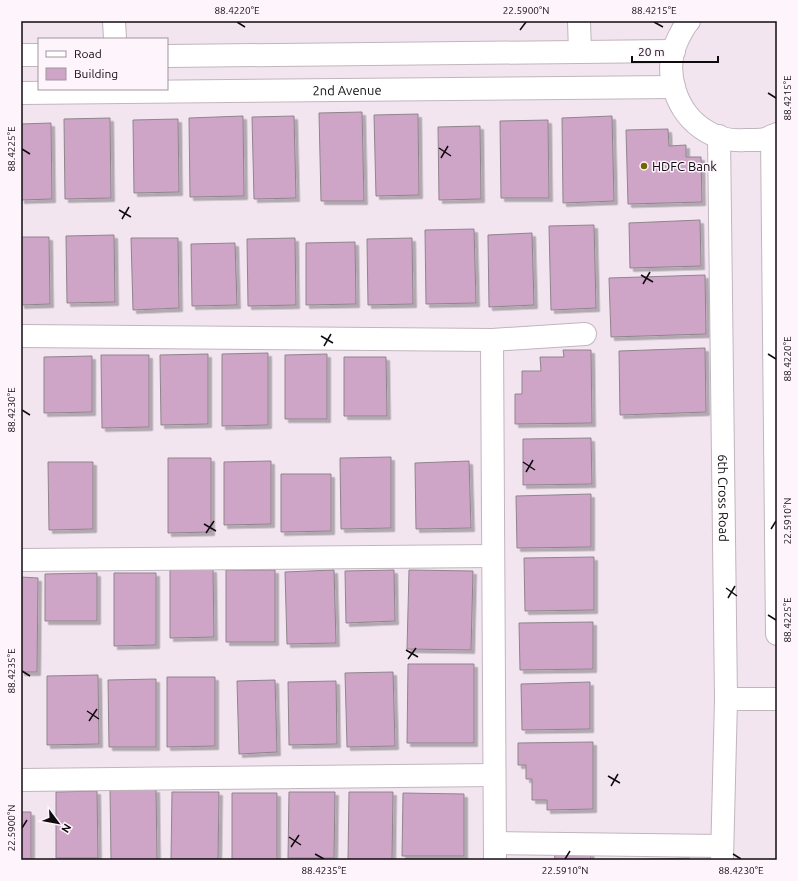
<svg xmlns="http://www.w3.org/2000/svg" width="798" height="881" viewBox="0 0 798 881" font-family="Ubuntu,sans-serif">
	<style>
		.building { fill: #cea5c6; stroke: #8f848d; filter: url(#shadow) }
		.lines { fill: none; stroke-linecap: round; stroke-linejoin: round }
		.minor-casing { stroke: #c1b5be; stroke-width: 24 }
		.minor { stroke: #fff; stroke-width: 22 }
		.ticks { fill: none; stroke: #100b0f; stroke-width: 1.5 }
		.poi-dot { fill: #6f6800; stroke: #fef4fc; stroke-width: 1.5 }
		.labels { text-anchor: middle; stroke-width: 3; stroke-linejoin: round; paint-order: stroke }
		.street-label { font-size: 13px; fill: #100b0f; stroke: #fef4fc }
		.poi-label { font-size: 13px; fill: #100b0f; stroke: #fef4fc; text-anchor: start }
		.neatline { fill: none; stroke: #100b0f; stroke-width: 1.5 }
		.ticks-label { font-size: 10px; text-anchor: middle; fill: #100b0f }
	</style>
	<defs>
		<filter id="shadow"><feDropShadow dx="3.5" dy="3.5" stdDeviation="0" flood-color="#0004"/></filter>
	</defs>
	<rect width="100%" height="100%" fill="#f2e5f0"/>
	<!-- building -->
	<path class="building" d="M362,112L364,201H321L319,113Z
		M418,114L419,195L376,196L374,115Z
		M243,116L244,196L190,197L189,118Z
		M294,116L296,198L254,199L252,117Z
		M612,116L614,201L563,203L562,118Z
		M110,118L111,198L65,199L64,119Z
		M178,119L179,192L134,193L133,120Z
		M548,120L549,198H501L500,121Z
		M51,123L52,199L21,200V124Z
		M480,126L481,199L439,200L438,127Z
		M668,129L669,146L686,145V157H701L702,202L628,204L626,130Z
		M700,220L701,266L630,268L629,223Z
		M594,225L596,308L551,310L549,226Z
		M474,229L476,303L426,304L425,230Z
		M532,233L534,305L489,307L488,235Z
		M114,235L115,302L67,303L66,236Z
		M21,237H49L50,304L21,305Z
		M131,238H178L179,308L133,310Z
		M295,238L296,305L248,306L247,239Z
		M412,238L413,304L368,305L367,239Z
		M355,242L356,304L306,305V243Z
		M235,243L237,305L192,306L191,244Z
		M705,275L706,334L611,337L609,278Z
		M705,348L706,412L620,415L619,351Z
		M563,350H591L592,423L515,424V394H522V371H541L540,357H564Z
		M268,353V425L222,426V354Z
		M208,354V424L161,425L160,355Z
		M327,354V419H285V355Z
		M101,355H149V427L102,428Z
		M92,356V412L44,413V357Z
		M344,357H386L387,416H344Z
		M591,438L592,484L523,485V439Z
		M391,457V528L341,529L340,458Z
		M168,458H211V532L168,533Z
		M271,461V524L224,525V462Z
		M469,461L471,528L416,529L415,463Z
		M48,462H93V529L49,530Z
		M281,474H331V531L281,532Z
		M591,494V547L517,548L516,496Z
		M594,557V610L525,611L524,558Z
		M213,569L214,637L170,638V570Z
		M226,570H275V642H226Z
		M334,570L336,643L287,644L285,572Z
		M394,570L395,621L346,623L345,571Z
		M409,570L473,571L471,650L407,649Z
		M97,573V621H45V574Z
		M114,573H156V645L114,646Z
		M21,577L38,578L37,672H21Z
		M593,622V669L520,670L519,623Z
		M408,664H474V743H407Z
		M393,672L395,746L347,747L345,673Z
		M98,675L99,744L47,745V676Z
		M167,677H215V746L167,747Z
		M156,679V747H109L108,680Z
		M275,680L277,752L239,754L237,681Z
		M336,681L337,744L289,745L288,682Z
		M590,682V729L522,730L521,684Z
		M593,742V809L547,810V800H532V779H526V765H518V743Z
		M156,789L157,860H111L110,790Z
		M97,791L98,858H56V792Z
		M172,792H219L218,859H171Z
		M289,792H335L334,858H288Z
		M349,792H393L392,860H348Z
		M232,793H277V860H232Z
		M403,793L464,794V856H402Z
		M21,812H31V859H21Z
		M590,848L591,860H555L554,849Z
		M689,858V860H619Z"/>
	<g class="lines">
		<!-- minor casing -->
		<g class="minor-casing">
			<g id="minor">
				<path d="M114,21L115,39"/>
				<path d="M579,21L580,52"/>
				<path d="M689,21C684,26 681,33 678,39C662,71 676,113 706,131C717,138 732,141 745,140C760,140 764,141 777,134"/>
				<path d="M21,55H39"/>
				<path d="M167,56L674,51"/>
				<path id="s1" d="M21,93L674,87"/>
				<path id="s2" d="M719,136L726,699L722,860"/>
				<path d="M772,136L777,634"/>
				<path d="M21,336L492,340L585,334"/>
				<path d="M492,340L495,860"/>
				<path d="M21,560L493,556"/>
				<path d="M726,699H777"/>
				<path d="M21,780L494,775"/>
				<path d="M495,843L722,846"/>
			</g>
		</g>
		<!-- minor -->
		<use href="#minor" class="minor"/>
	</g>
	<!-- ticks -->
	<path class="ticks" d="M237,22L245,27M654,22L663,27M520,30L526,22M768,93L776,98M439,148L451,156M22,149L30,154M441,158L448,146M119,210L131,217M122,219L129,207M641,275L653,282M643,284L650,272M321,336L333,343M324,346L331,334M768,354L776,359M22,410L30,415M523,462L535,470M526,472L533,460M204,524L216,531M771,529L776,521M206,533L214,521M726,588L737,596M728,598L735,586M768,615L776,620M406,650L418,657M408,659L416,648M22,671L30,676M87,711L99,719M89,721L97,709M608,776L620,783M611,786L618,774M22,828L27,820M289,837L301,845M291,847L299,835M315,854L324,859M733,854L741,859M565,859L570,851"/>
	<!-- markers -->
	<circle class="poi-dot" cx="644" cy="166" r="4"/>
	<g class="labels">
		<!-- street labels -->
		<g class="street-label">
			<text dy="5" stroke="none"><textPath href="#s1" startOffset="326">2nd Avenue</textPath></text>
			<text dy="5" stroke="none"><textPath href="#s2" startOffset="362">6th Cross Road</textPath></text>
		</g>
		<!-- poi labels -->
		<g class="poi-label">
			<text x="652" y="171">HDFC Bank</text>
		</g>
	</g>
	<!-- border -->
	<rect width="798" height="881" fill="none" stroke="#fef4fc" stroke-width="44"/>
	<!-- legend -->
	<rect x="38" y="38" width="130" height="52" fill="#fef4fc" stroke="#9f979d"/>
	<rect x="46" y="51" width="20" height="6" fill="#ffffff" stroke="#9f979d"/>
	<text x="74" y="58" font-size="12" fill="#100b0f">Road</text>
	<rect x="46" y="68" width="20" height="12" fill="#cea5c6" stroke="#9f979d"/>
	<text x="74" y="78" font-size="12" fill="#100b0f">Building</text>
	<!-- north arrow -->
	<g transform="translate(58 823) rotate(122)" stroke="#fef4fc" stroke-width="3" paint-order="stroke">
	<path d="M0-3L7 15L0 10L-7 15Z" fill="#100b0f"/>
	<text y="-6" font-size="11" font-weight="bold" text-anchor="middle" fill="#100b0f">N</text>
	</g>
	<!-- scale -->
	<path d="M632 56v6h86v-6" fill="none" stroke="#100b0f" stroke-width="2"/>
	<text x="638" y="56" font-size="12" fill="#100b0f" stroke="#fef4fc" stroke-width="3" paint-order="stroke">20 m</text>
	<rect x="22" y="22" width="754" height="837" class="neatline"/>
	<g class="ticks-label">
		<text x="237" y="14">88.4220°E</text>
		<text x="526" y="14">22.5900°N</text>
		<text x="654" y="14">88.4215°E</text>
		<text transform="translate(787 98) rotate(-90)" y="4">88.4215°E</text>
		<text transform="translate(11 149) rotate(-90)" y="4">88.4225°E</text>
		<text transform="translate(787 359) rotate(-90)" y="4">88.4220°E</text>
		<text transform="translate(11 410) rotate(-90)" y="4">88.4230°E</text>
		<text transform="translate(787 521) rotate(-90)" y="4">22.5910°N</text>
		<text transform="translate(787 620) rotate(-90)" y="4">88.4225°E</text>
		<text transform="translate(11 671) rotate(-90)" y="4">88.4235°E</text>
		<text transform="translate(11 828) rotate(-90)" y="4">22.5900°N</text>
		<text x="324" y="874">88.4235°E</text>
		<text x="565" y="874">22.5910°N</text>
		<text x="741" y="874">88.4230°E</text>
	</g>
</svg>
